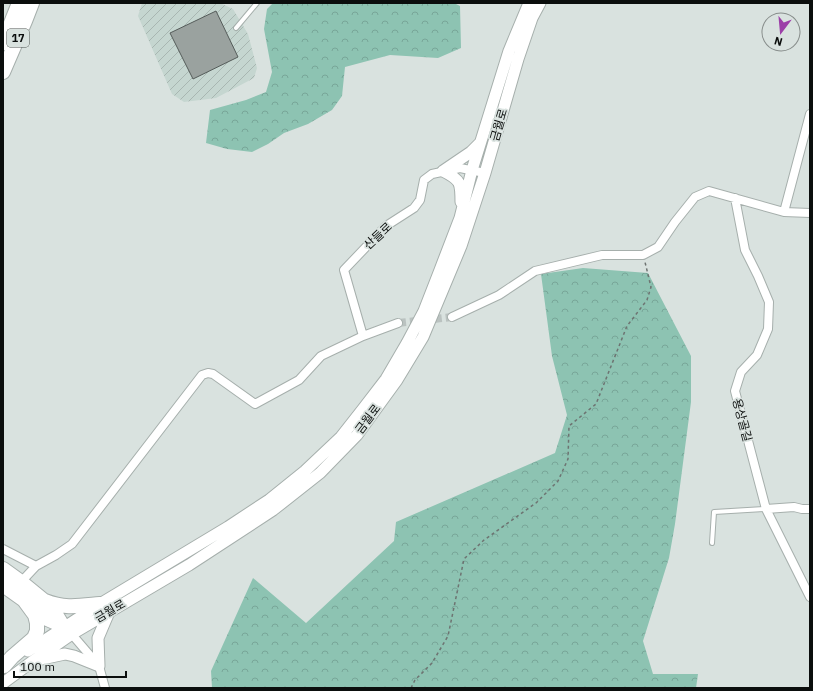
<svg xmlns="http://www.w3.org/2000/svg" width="813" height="691" viewBox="0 0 813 691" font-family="'IBM Plex Sans','Noto Sans KR',sans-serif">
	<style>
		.industrial { fill: url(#industrial-furrows) }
		.forest { fill: url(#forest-crowns) }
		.building { fill: #9aa29f; stroke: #555c5a }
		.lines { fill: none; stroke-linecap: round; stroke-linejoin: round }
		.street-tunnel { stroke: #bac2c0; stroke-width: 8; stroke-dasharray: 8 4; stroke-linecap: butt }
		.lane-casing { stroke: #a6afac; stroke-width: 6 }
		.street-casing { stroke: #a6afac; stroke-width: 10 }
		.secondary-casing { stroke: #a6afac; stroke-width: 13 }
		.highway-casing { stroke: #a6afac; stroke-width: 16 }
		.path { stroke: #6d7371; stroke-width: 1.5; stroke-dasharray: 3 3; stroke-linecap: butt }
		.lane { stroke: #fff; stroke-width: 4 }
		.street { stroke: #fff; stroke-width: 8 }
		.secondary { stroke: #fff; stroke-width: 11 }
		.highway { stroke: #fff; stroke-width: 14 }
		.labels { text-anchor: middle; stroke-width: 3.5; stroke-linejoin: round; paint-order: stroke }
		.shield { fill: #d9e2df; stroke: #494e4c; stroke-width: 1 }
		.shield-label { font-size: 11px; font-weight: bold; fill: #0b0e0d }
		.street-label { font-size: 12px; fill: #0b0e0d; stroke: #d9e2df }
	</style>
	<defs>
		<pattern id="industrial-furrows" width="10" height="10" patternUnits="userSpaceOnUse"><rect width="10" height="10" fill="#c5d6d0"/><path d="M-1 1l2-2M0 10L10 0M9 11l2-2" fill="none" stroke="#a8b6b1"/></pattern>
		<pattern id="forest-crowns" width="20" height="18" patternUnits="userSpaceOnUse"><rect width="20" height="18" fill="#8dc3b2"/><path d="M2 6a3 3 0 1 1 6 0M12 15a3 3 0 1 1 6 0" fill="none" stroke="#78a698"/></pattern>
	</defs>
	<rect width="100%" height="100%" fill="#d9e2df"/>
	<!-- industrial -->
	<path class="industrial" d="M142,3H195L196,4L220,3L233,9L248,34L257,68L254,78L216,98L184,102L172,94L138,16Z"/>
	<!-- forest -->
	<path class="forest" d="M273,3H454L460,6L461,48L438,58L390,55L345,67L342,96L332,110L308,124L284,133L268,144L252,152L227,149L206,143L210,110L246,100L266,92L272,72L264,29L267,9Z
		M583,268L648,273L691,356V402L675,524L669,558L643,641L653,674H698L696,688H212L211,671L253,578L306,623L394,541L396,522L555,453L567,415L552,356L541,274Z"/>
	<!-- building -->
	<path class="building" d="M216,11L238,57L193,79L170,33Z"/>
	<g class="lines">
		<!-- street-tunnel -->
		<path class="street-tunnel" d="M398,323L452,317"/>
		<!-- lane casing -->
		<g class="lane-casing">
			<path id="lane" d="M236,28L257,3
				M712,543L714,512L766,509"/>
		</g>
		<!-- street casing -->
		<g class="street-casing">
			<path id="street" d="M735,198L745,250L758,276L769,302L768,329L757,355L741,372L735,391L766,509L810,597
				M784,212L810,114
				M452,317L499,295L535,271L602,255H643L658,247L675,222L695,197L709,191L784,212L810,213
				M363,336L344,270L386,226L414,208L420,200L424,180L432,174L460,168L485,173
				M766,509L794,507L802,509H810
				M3,549L36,566
				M21,582L36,566L56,555L72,544L202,375L208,373L213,374L255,404L299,380L321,356L363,336L398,323
				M69,631L99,666L105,688"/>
		</g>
		<!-- secondary casing -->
		<g class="secondary-casing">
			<path id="secondary" d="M443,171C461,180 461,183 461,202
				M443,171L471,152L480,143
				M28,651L100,604L228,527L269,500L305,471L341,437L363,409L386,379L407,343L424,311L440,270L460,218L472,170L509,51L529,3
				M37,660L65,654L74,656L99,666L98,638L109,612
				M3,683L33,661L72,634L189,565L273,510L320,473L357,435L397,380L423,337L461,246L485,173L518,59L532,18L540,3"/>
		</g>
		<!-- highway casing -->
		<g class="highway-casing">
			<path id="highway" d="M3,43L19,3
				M3,72L25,21L32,3
				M3,569L21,582L43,600L54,611L63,626
				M3,585L24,600L43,617L63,626
				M45,601C65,609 79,606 100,604
				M4,666L12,657L34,638L37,631V623L35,615L24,600"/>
		</g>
		<!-- path -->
		<path class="path" d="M411,688L415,680L432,663L448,636L464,559L484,540L536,503L558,481L568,459L569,426L596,404L627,326L647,300L651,287L645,262"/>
		<!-- lane -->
		<use href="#lane" class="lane"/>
		<!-- street -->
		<use href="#street" class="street"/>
		<!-- secondary -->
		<use href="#secondary" class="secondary"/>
		<!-- highway -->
		<use href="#highway" class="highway"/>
	</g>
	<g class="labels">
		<!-- shield labels -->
		<rect class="shield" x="7" y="29" width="22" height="18" rx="3"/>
		<g class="shield-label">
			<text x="18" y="42">17</text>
		</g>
		<!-- street labels -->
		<g class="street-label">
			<text transform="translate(499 125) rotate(-74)" y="4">금월로</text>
			<text transform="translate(378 236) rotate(-43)" y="4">산들로</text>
			<text transform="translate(368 419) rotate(-53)" y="4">금월로</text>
			<text transform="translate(742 420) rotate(75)" y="4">용상골길</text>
			<text transform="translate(110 611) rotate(-30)" y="4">금월로</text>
		</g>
	</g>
	<!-- border -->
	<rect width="813" height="691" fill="none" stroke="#0b0e0d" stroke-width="8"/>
	<!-- north arrow -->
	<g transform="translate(781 32) rotate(196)"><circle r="19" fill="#d9e2df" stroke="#878d8b"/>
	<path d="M0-3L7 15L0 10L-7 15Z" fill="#9c3fa8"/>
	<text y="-6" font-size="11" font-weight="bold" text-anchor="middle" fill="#0b0e0d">N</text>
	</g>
	<!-- scale -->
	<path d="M14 671v6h112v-6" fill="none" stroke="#0b0e0d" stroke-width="2"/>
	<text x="20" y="671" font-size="12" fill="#0b0e0d" stroke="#d9e2df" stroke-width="3" paint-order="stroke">100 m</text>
</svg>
